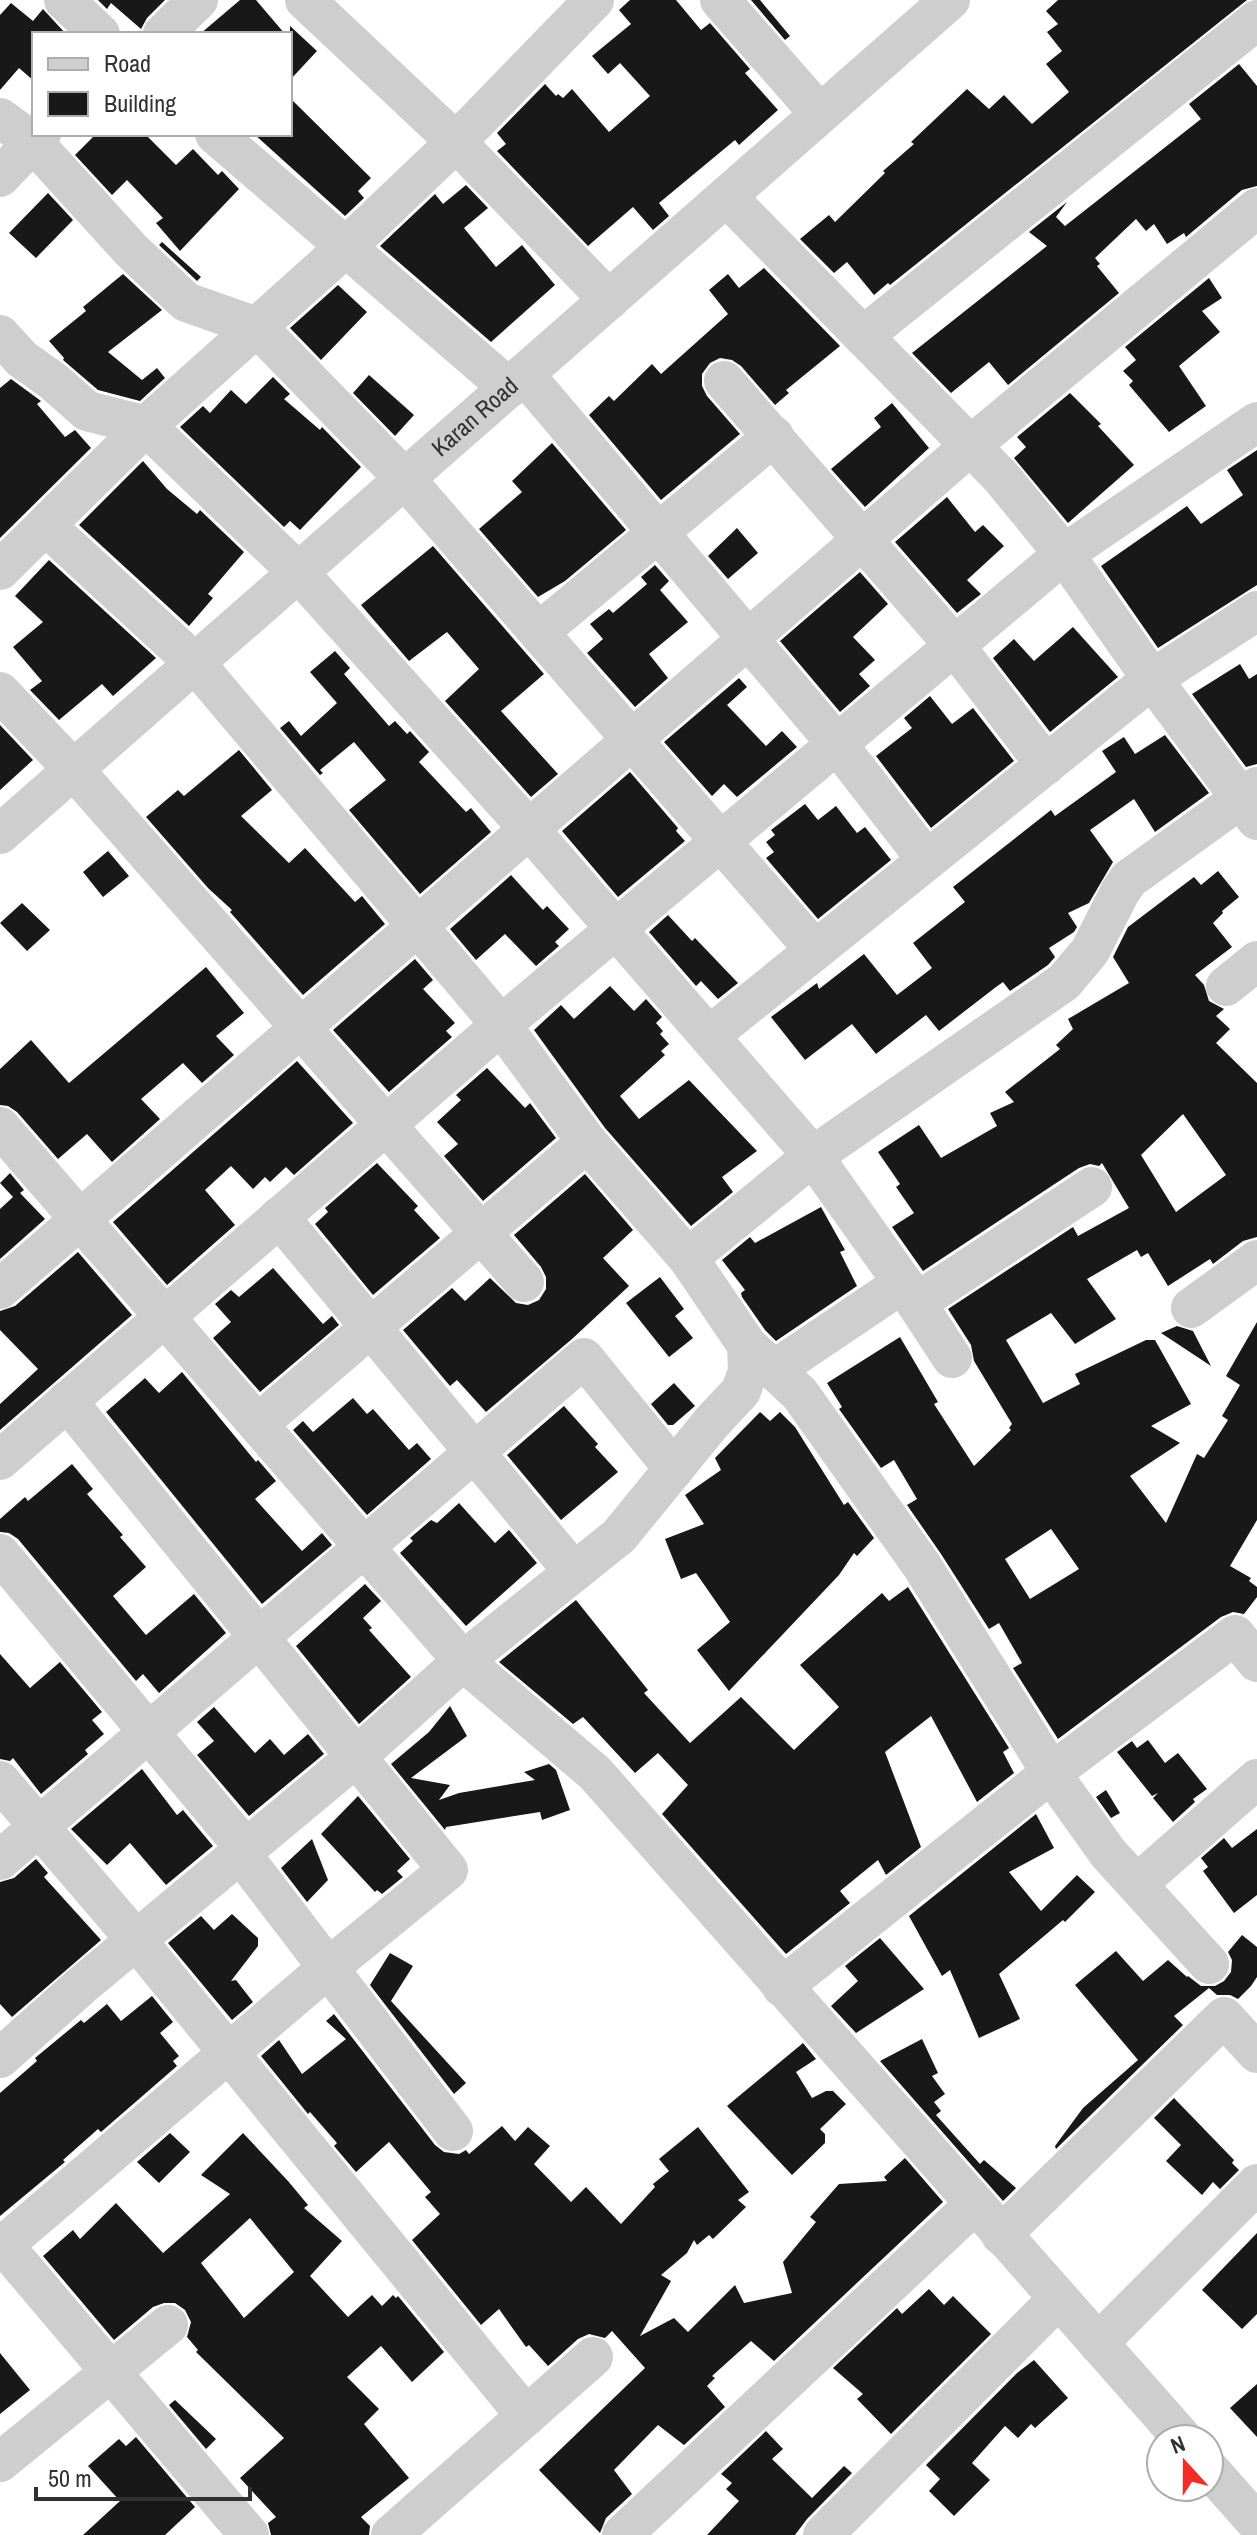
<svg xmlns="http://www.w3.org/2000/svg" width="1257" height="2535" viewBox="0 0 1257 2535" font-family="'Archivo Narrow',sans-serif">
	<style>
		.building { fill: #181818; fill-rule: evenodd }
		.lines { fill: none; stroke-linecap: round; stroke-linejoin: round }
		.minor { stroke: #cecece; stroke-width: 40 }
		.labels { text-anchor: middle; stroke-width: 8; stroke-linejoin: round; paint-order: stroke }
		.street-label { font-size: 24px; fill: #313131; stroke: #fff }
	</style>
	<rect width="100%" height="100%" fill="#fff"/>
	<!-- building -->
	<path class="building" d="M98,0H165L147,18L141,29L111,3L107,9Z
		M240,0H256L285,34H200Z
		M630,0H676L701,30L710,23L750,69L745,73L778,110L739,145L735,140L659,203L669,216L653,230L633,207L588,246L497,151L506,144L497,133L545,84L556,96L558,94L563,98L572,89L609,132L650,96L620,63L608,74L592,56L631,24L619,10Z
		M751,0H760L790,36L785,40Z
		M1058,0H1247L890,285L888,283L874,295L847,262L834,273L800,239L829,215L835,222L885,173L883,171L914,144L911,142L967,89L989,109L1004,95L1032,124L1069,92L1046,64L1062,51L1047,32L1058,24L1046,11Z
		M11,3L33,21L43,9L66,34H34V81L19,68L0,90V15Z
		M290,26L317,51L290,80Z
		M1239,64L1257,86V186L1242,190L1186,237L1184,233L1167,244L1154,224L1146,231L1136,219L1095,258L1100,264L1097,266L1119,293L1008,385L989,362L951,393L912,353L1047,246L1029,232L1067,202L1056,217L1065,226L1201,119L1189,104Z
		M290,98L371,178L358,191L364,198L345,216L254,134H290Z
		M96,134H145L176,165L193,149L218,175L222,171L239,189L180,251L156,223L163,218L127,180L112,195L75,155Z
		M466,185L488,208L464,228L496,267L522,245L555,285L491,342L380,246L435,194L443,204Z
		M48,193L73,220L36,258L9,233Z
		M162,242L201,277L197,281L159,245Z
		M764,268L840,346L786,390L789,393L775,405L741,366L732,360L720,358L710,363L702,374V386L707,396L740,434L661,500L589,415L609,396L614,401L652,364L661,374L728,314L709,290L728,274L739,288Z
		M123,274L162,310L108,352L142,380L157,368L165,378L140,401L98,390L63,360L64,358L49,341L86,311L83,307Z
		M1209,278L1222,298L1202,311L1220,332L1179,366L1206,406L1169,432L1129,385L1133,381L1123,371L1136,360L1125,347Z
		M338,285L367,312L321,360L290,328Z
		M369,375L414,415L395,436L353,393Z
		M273,377L290,394L284,399L320,430L322,427L361,467L300,530L290,521L284,527L180,427L203,406L210,413L231,390L246,404Z
		M11,379L41,401L37,404L65,437L75,430L91,448L0,538V388Z
		M1070,393L1101,424L1098,426L1134,465L1068,523L1014,458L1026,447L1017,437Z
		M892,403L929,448L865,507L831,469L881,427L874,418Z
		M552,443L626,530L565,581L538,597L479,529L522,492L512,481Z
		M1257,450V585L1158,648L1101,566L1187,506L1201,524L1243,495L1227,470Z
		M143,461L167,489L197,514L200,510L244,552L208,594L213,598L189,626L79,525Z
		M947,497L975,532L983,525L1004,546L967,580L981,594L957,613L895,542Z
		M737,528L758,553L728,579L708,556Z
		M433,546L544,674L501,711L558,774L531,797L445,701L479,669L447,632L409,661L361,605Z
		M49,560L156,658L113,696L102,684L59,720L30,690L42,681L13,647L43,622L15,596Z
		M655,565L669,581L660,590L688,622L649,654L668,678L635,707L587,653L603,639L590,624L609,609L613,613L647,584L641,577Z
		M860,572L888,604L853,637L875,660L859,674L870,686L840,712L780,641Z
		M1073,627L1118,677L1050,732L993,658L1014,639L1034,661Z
		M335,651L350,668L344,674L389,726L395,721L407,734L410,731L429,752L419,762L466,812L471,808L491,832L420,894L349,810L386,780L354,742L320,770L323,773L320,775L280,728L289,721L301,736L337,703L310,672Z
		M1240,664L1249,679L1257,674V764L1246,767L1192,694Z
		M739,678L747,687L727,705L766,746L782,731L797,747L737,797L724,784L712,796L664,742Z
		M930,696L952,724L973,708L1014,761L931,828L876,756L912,728L904,718Z
		M0,725L33,760L0,790Z
		M1165,735L1209,793L1155,832L1134,799L1090,830L1113,862L1089,903L1068,913L1077,927L1074,932L1049,948L1055,957L1048,965L1010,991L1003,982L996,987L939,1031L926,1015L876,1054L852,1024L805,1060L771,1017L817,983L819,989L864,954L897,995L932,968L913,943L965,902L953,887L1051,810L1055,816L1116,772L1102,751L1124,737L1135,754Z
		M239,750L272,790L241,816L289,863L305,848L355,902L362,896L385,924L303,995L230,912L232,910L208,888L146,817L178,790L184,796Z
		M630,772L678,828L676,831L685,841L618,897L562,831Z
		M805,804L818,820L836,806L857,833L865,827L891,860L818,919L766,858L774,852L766,842L775,835L771,830Z
		M108,851L129,876L103,897L83,872Z
		M1218,871L1239,897L1222,911L1223,913L1213,923L1232,947L1195,975L1204,985L1209,1001L1224,1009L1216,1016L1230,1029L1216,1043L1257,1083V1237L1243,1241L1213,1264L1210,1259L1168,1286L1148,1253L1141,1257L1137,1250L1087,1279L1116,1319L1075,1344L1051,1313L1006,1340L1043,1403L1080,1384L1075,1374L1146,1340H1155L1191,1404L1151,1426L1180,1443L1130,1476L1166,1523L1197,1454L1204,1458L1228,1420L1222,1416L1240,1385L1226,1376L1257,1322V1520L1230,1566L1251,1578L1249,1581L1257,1587V1597L1244,1614L1233,1612L1221,1617L1058,1739L1013,1668L1022,1663L999,1623L989,1629L941,1554L907,1505L917,1499L894,1460L881,1468L839,1409L842,1407L827,1383L900,1337L938,1402L934,1404L974,1466L1011,1430L1009,1428L1012,1424L974,1361L971,1345L948,1309L1073,1227L1078,1236L1129,1208L1102,1163L1099,1166L1090,1164L1079,1168L923,1271L892,1227L914,1213L896,1187L900,1184L878,1152L919,1125L941,1158L997,1126L990,1113L1014,1102L1005,1092L1060,1049L1056,1045L1073,1029L1068,1019L1129,983L1113,957L1128,927L1194,877L1201,885ZM1183,1114L1226,1175L1176,1212L1141,1155ZM1051,1529L1079,1569L1030,1599L1005,1559Z
		M511,875L543,910L547,906L569,929L555,942L559,946L536,966L505,934L476,960L450,929Z
		M22,903L50,930L27,951L0,923Z
		M668,915L692,941L695,938L738,983L718,999L701,981L696,986L649,932Z
		M415,959L433,980L423,989L455,1023L446,1031L452,1037L389,1092L333,1030Z
		M206,967L244,1013L216,1036L234,1055L202,1083L183,1063L141,1099L160,1119L112,1162L87,1134L58,1159L17,1112L8,1106L0,1105V1069L31,1040L69,1083Z
		M610,986L634,1011L646,999L662,1017L656,1023L663,1031L660,1034L669,1044L661,1051L665,1055L620,1096L639,1119L689,1080L757,1151L722,1177L733,1192L691,1226L605,1128L534,1030L561,1005L574,1019Z
		M297,1061L353,1123L294,1175L286,1167L270,1182L265,1177L253,1189L231,1166L205,1190L235,1225L167,1285L113,1222Z
		M487,1068L525,1108L530,1103L556,1138L483,1201L444,1156L458,1144L437,1122L461,1100L456,1095Z
		M377,1163L418,1206L414,1210L440,1238L373,1295L315,1224L328,1212L325,1208Z
		M10,1173L24,1190L20,1193L45,1219L0,1259V1209L13,1197L0,1183Z
		M585,1174L633,1230L603,1258L629,1286L572,1339L486,1412L457,1380L450,1386L403,1330L452,1288L465,1301L490,1278L516,1303L528,1305L539,1300L546,1289V1277L541,1267L514,1235Z
		M821,1207L845,1250L840,1252L857,1286L776,1341L765,1330L742,1297L741,1293L745,1290L722,1260L750,1237L755,1243Z
		M78,1252L132,1315L0,1430V1404L38,1369L0,1330V1311L15,1306Z
		M273,1268L323,1324L332,1316L339,1325L260,1392L213,1338L231,1322L215,1304L231,1290L239,1297Z
		M660,1277L684,1309L675,1316L693,1338L669,1357L626,1303Z
		M1177,1326L1193,1331L1211,1366L1161,1333Z
		M182,1372L256,1462L258,1460L276,1481L255,1499L302,1551L322,1533L332,1545L262,1604L106,1412L145,1378L159,1393Z
		M674,1383L695,1406L673,1425H668L651,1404Z
		M353,1398L367,1414L373,1409L409,1450L417,1443L431,1459L367,1515L293,1430L303,1421L313,1432Z
		M564,1406L598,1444L595,1447L618,1472L561,1520L507,1455Z
		M760,1412L770,1421L780,1412L795,1427L844,1505L848,1502L874,1538L857,1556L854,1553L839,1575L729,1691L697,1650L730,1622L696,1573L681,1579L665,1539L704,1524L685,1495L721,1470L715,1458Z
		M72,1464L93,1489L87,1494L123,1535L120,1537L146,1567L113,1596L146,1635L194,1594L226,1633L159,1693L143,1674L136,1681L18,1539L9,1533L0,1532V1519L25,1497L28,1501Z
		M459,1503L495,1543L509,1530L537,1563L466,1626L400,1553L413,1541L410,1538L431,1520L437,1523Z
		M365,1584L381,1601L363,1618L372,1628L369,1630L411,1677L359,1724L296,1646Z
		M908,1587L1009,1748L1003,1752L1014,1773L977,1802L931,1716L885,1752L921,1847L886,1875L878,1860L840,1891L850,1903L786,1954L662,1814L688,1785L658,1753L635,1773L583,1717L573,1724L499,1662L576,1600L648,1690L644,1693L690,1743L741,1697L794,1750L839,1707L800,1665L882,1593L889,1601Z
		M0,1654L30,1688L60,1662L102,1712L92,1720L104,1734L85,1750L88,1754L41,1794L13,1758L10,1761L0,1759Z
		M450,1706L467,1736L411,1778L450,1785L439,1800L459,1793L535,1780L524,1772L549,1764L556,1770L570,1810L542,1820L540,1812L446,1827L445,1830L391,1764L429,1732Z
		M214,1707L255,1753L270,1739L284,1755L308,1734L324,1754L249,1816L197,1755L214,1741L197,1722Z
		M1148,1740L1165,1763L1178,1753L1207,1789L1193,1799L1195,1802L1173,1822L1153,1798L1158,1793L1152,1796L1117,1752L1132,1741L1137,1748Z
		M142,1769L177,1815L183,1810L213,1846L166,1885L130,1843L107,1865L71,1829Z
		M1106,1790L1120,1813L1111,1818L1096,1797Z
		M358,1796L410,1859L397,1871L403,1877L382,1894L377,1890L375,1892L321,1834Z
		M1036,1814L1054,1848L1009,1872L1041,1911L1077,1875L1095,1892L1065,1922L1063,1920L999,1974L1020,2019L979,2038L950,1970L942,1976L909,1916Z
		M1257,1829V1895L1234,1913L1203,1871L1208,1867L1201,1858L1224,1838L1232,1848Z
		M312,1839L328,1880L307,1902L281,1868Z
		M36,1859L48,1873L44,1877L101,1940L12,2017L0,2004V1882L14,1878Z
		M232,1914L258,1938V1946L231,1981L236,1980L253,2002L232,2020L168,1943L201,1916L214,1930Z
		M1242,1935L1257,1947V1977L1251,1986L1238,1999L1230,1995H1217L1209,1988L1174,2016L1183,2025L1056,2149L1055,2146L1083,2108L1138,2060L1075,1985L1116,1951L1143,1981L1168,1960L1187,1977L1188,1976L1201,1986H1215L1224,1981L1231,1972L1232,1960L1228,1952Z
		M880,1938L924,1989L856,2033L831,2006L858,1981L845,1966Z
		M390,1953L413,1966L391,2001L466,2083L454,2094L370,1985Z
		M152,1996L173,2022L160,2033L179,2056L173,2061L177,2066L101,2132L98,2129L63,2160L65,2162L0,2216V2093L37,2061L35,2058L81,2020L84,2023L107,2004L121,2021Z
		M334,2014L435,2145L444,2152L459,2154L466,2150L469,2154L502,2126L515,2141L528,2127L550,2146L534,2164L571,2202L586,2187L621,2224L655,2187L653,2184L669,2171L659,2159L698,2127L749,2192L738,2200L746,2207L713,2239L709,2235L697,2245L694,2240L687,2253L661,2275L671,2281L640,2336L674,2318L688,2332L735,2285L744,2303L792,2293L783,2262L816,2222L810,2217L839,2184L887,2181L884,2177L905,2158L943,2202L774,2361L751,2341L712,2376L715,2378L707,2386L725,2407L684,2445L658,2425L614,2470L632,2494L606,2518L600,2533L539,2470L645,2368L612,2331L605,2338L589,2334L578,2339L548,2366L529,2345L526,2347L499,2309L481,2325L412,2240L440,2214L425,2197L431,2192L389,2142L356,2172L334,2146L337,2143L310,2112L308,2114L261,2056L279,2040L302,2074L346,2039L326,2021Z
		M922,2039L938,2073L932,2076L945,2094L934,2102L941,2111L936,2115L980,2164L984,2160L1016,2188L1003,2201L880,2061Z
		M803,2043L816,2059L796,2072L812,2098L826,2091H833L846,2104L820,2129L825,2134V2143L792,2175L727,2106Z
		M1174,2098L1234,2160L1232,2163L1239,2170L1220,2189L1213,2182L1202,2195L1166,2161L1181,2145L1154,2118Z
		M170,2133L190,2152L159,2183L137,2162Z
		M243,2133L288,2181L308,2205L304,2208L342,2241L310,2276L348,2317L372,2295L382,2306L393,2295L396,2298L398,2296L444,2352L412,2382L381,2346L347,2377L379,2409L364,2424L409,2478L361,2517L370,2526L369,2535H271L268,2523L276,2517L240,2478L284,2438L196,2352L198,2350L187,2337L191,2322L185,2310L175,2303H164L153,2307L114,2340L43,2256L73,2230L80,2239L116,2203L163,2253L230,2194L201,2175ZM250,2218L294,2272L244,2318L201,2263Z
		M1257,2233V2314L1242,2329L1202,2290Z
		M929,2289L944,2305L953,2296L991,2334L891,2434L857,2399L863,2394L833,2368L897,2308L902,2314Z
		M0,2353L30,2390L0,2414Z
		M1034,2360L1068,2398L1035,2428L1031,2424L1018,2438L1005,2426L972,2463L990,2480L954,2516L929,2491L940,2479L926,2465L1017,2373Z
		M1257,2384V2437L1230,2408Z
		M175,2400L216,2439L206,2449L169,2405Z
		M766,2431L783,2449L772,2459L812,2498L844,2466L852,2473L807,2519L795,2535H707L739,2501L726,2489L732,2483L721,2474Z
		M136,2437L195,2507L165,2535H83L120,2501L88,2466L119,2439L126,2446Z"/>
	<g class="lines">
		<!-- minor -->
		<g class="minor">
			<path d="M64,0L100,34"/>
			<path d="M305,0L456,142L609,300"/>
			<path d="M720,0L820,114"/>
			<path d="M163,34L198,0"/>
			<path d="M0,118L32,141L131,250L186,302L257,327L405,479L815,950"/>
			<path d="M215,134L509,388"/>
			<path d="M0,177L41,134"/>
			<path d="M727,197L1001,477L1064,554L1152,679L1257,820"/>
			<path d="M0,335L22,359L53,381L87,411L146,426L299,573L529,829L813,1156L903,1283L952,1358"/>
			<path d="M863,336L1257,20"/>
			<path d="M524,374L837,744L927,860"/>
			<path d="M724,381L955,646L1046,765"/>
			<path d="M0,570L146,426L347,246L456,142L594,0"/>
			<path d="M539,632L774,436"/>
			<path d="M0,692L74,770L524,1282"/>
			<path id="s1" d="M0,834L950,0"/>
			<path d="M1226,986L1257,961"/>
			<path d="M709,1036L1152,679L1257,611"/>
			<path d="M0,1127L463,1661L595,1773L1183,2439"/>
			<path d="M279,1217L574,1572"/>
			<path d="M688,1258L813,1156L1064,982L1090,951L1120,892L1129,879L1257,787"/>
			<path d="M0,1289L970,446L1257,208"/>
			<path d="M916,1303L1092,1187"/>
			<path d="M1191,1308L1257,1260"/>
			<path d="M747,1345L800,1394L922,1566L1058,1783L1108,1853L1209,1964"/>
			<path d="M774,1370L903,1283"/>
			<path d="M258,1424L587,1142"/>
			<path d="M0,1460L501,1025L1064,554L1257,422"/>
			<path d="M0,1554L246,1849"/>
			<path d="M0,1781L137,1941L526,2416"/>
			<path d="M241,1854L453,2131"/>
			<path d="M0,1860L584,1358L674,1469"/>
			<path d="M1137,1884L1257,1779"/>
			<path d="M782,1987L1051,1773L1235,1635L1257,1662"/>
			<path d="M0,2058L81,1986L356,1757L463,1661L619,1536L712,1422L741,1391L748,1371L747,1345L688,1258L587,1142L501,1025L195,663L46,526"/>
			<path d="M1001,2235L1224,2017L1257,2053"/>
			<path d="M0,2241L249,2535"/>
			<path d="M0,2248L328,1968L448,1870L67,1401"/>
			<path d="M1098,2343L1257,2184"/>
			<path d="M0,2462L168,2325"/>
			<path d="M1209,2469L1257,2523"/>
			<path d="M391,2535L593,2357"/>
			<path d="M622,2535L974,2205"/>
			<path d="M823,2535L1058,2299"/>
		</g>
	</g>
	<g class="labels">
		<!-- street labels -->
		<g class="street-label">
			<text dy="8" stroke="none"><textPath href="#s1" startOffset="632">Karan Road</textPath></text>
		</g>
	</g>
	<!-- legend -->
	<rect x="32" y="32" width="260" height="104" fill="#ffffff" stroke="#adadad" stroke-width="2"/>
	<rect x="48" y="58" width="40" height="12" fill="#cecece" stroke="#adadad" stroke-width="2"/>
	<text x="104" y="72" font-size="24" fill="#313131">Road</text>
	<rect x="48" y="92" width="40" height="24" fill="#181818" stroke="#adadad" stroke-width="2"/>
	<text x="104" y="112" font-size="24" fill="#313131">Building</text>
	<!-- north arrow -->
	<g transform="translate(1185 2463) rotate(339)"><circle r="38" fill="#ffffff" stroke="#adadad" stroke-width="2"/>
	<path d="M0-6L14 30L0 20L-14 30Z" fill="#f52b25"/>
	<text y="-12" font-size="22" font-weight="bold" text-anchor="middle" fill="#313131">N</text>
	</g>
	<!-- scale -->
	<path d="M36 2487v12h214v-12" fill="none" stroke="#313131" stroke-width="4"/>
	<text x="48" y="2487" font-size="24" fill="#313131" stroke="#ffffff" stroke-width="6" paint-order="stroke">50 m</text>
</svg>
